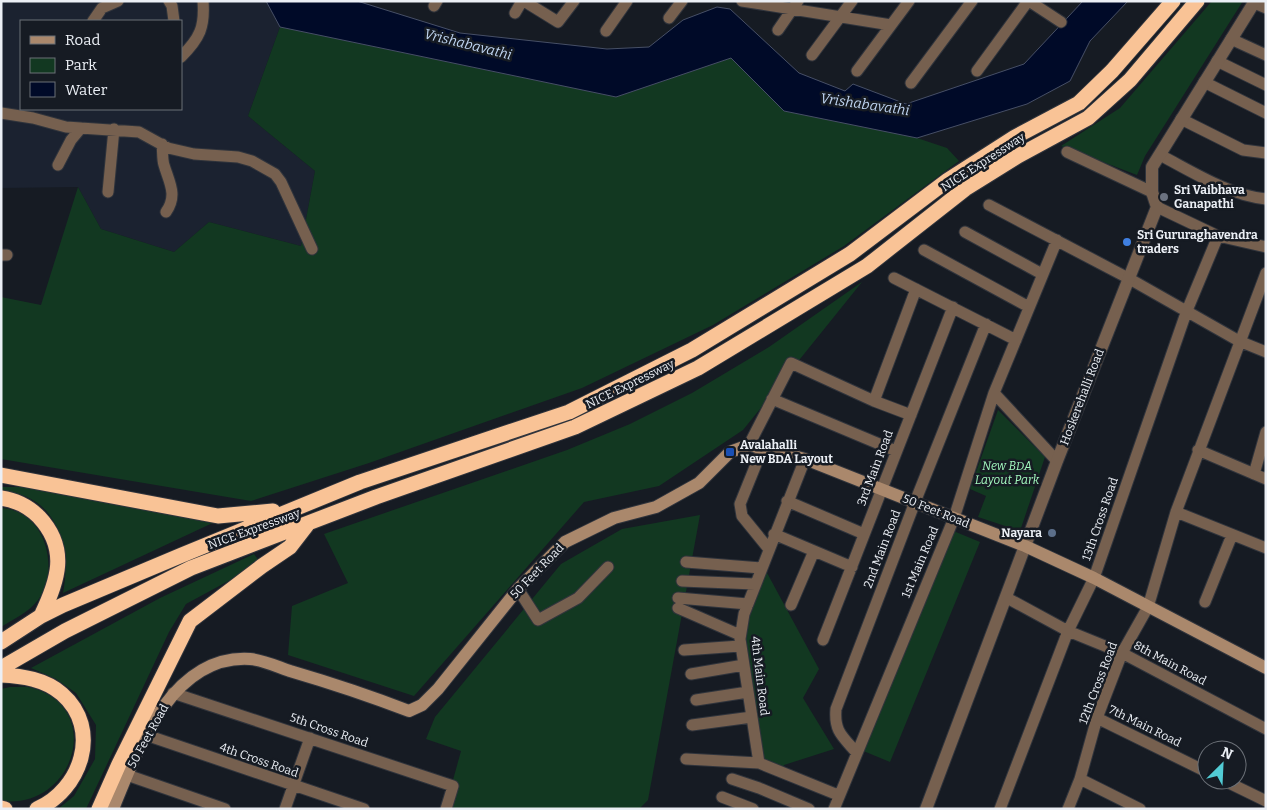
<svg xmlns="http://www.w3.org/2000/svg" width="1267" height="810" viewBox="0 0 1267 810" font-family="Bitter,serif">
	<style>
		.built { fill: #1b2230; fill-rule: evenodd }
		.green { fill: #123821 }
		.water { fill: #000a28; stroke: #464f66 }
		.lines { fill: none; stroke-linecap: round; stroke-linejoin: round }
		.minor-casing { stroke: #30343c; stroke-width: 13 }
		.tertiary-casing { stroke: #30343c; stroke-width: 14 }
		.secondary-casing { stroke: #30343c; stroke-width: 14 }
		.motorway-casing { stroke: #30343c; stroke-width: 17 }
		.minor { stroke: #76604f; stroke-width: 11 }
		.tertiary { stroke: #76604f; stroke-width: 12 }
		.secondary { stroke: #aa886c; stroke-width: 12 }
		.motorway { stroke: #f9c396; stroke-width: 15 }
		.worship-dot { fill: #6b7280; stroke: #161b23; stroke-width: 2 }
		.shop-dot { fill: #3f7fe0; stroke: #161b23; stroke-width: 2 }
		.transit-dot { fill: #1a4fb4; stroke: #161b23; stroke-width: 2 }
		.service-dot { fill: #5c6f8a; stroke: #161b23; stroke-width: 2 }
		.labels { text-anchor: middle; stroke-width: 5; stroke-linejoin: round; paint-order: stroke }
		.street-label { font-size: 12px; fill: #ebeff5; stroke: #161b23 }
		.poi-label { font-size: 12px; font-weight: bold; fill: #ebeff5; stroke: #161b23; text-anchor: start }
		.park-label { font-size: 12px; font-style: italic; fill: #a3f9bf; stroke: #161b23 }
		.water-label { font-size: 14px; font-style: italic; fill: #bfd4f0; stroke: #161b23 }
	</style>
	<rect width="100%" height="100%" fill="#161b23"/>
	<!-- built -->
	<path class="built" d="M1,1H266L280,27L248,116L315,171L301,246L209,222L174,252L101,229L78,187L1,188ZM21,21H181V109H21Z"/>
	<!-- green -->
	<path class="green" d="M1212,1H1243L1145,156L1137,175L1061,146L1120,108Z
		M280,27L616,97L731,58L784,111L917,138L947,148L959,161L844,246L713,325L582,388L369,463L251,501L1,459V297L41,305L78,187L101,229L174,252L209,222L301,246L315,171L248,116Z
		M862,282L743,430L659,486L584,502L414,696L288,655L292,606L348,583L324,534L567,450L630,424L692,393L769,347Z
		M998,410L1045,457L1020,531L978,517L986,496L970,489Z
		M1,487H31L219,520L63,593C72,548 56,492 1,492Z
		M1,508C45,510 61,568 38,600C29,612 14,619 1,627Z
		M700,515L648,800L639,809H445L461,751L426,739L435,717L561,564L622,529Z
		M951,530L980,542L890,762L861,750Z
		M254,554L259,561L256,566L186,604L169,632L86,809H58L74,796L95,759L96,725L76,693L56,679L31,668L160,598Z
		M766,571L819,669L803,698L834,749L784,765L783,772L761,762L742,636Z
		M10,687C17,687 26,686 33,688C105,709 74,810 1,801V689Z"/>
	<!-- water -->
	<path class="water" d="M266,1H357L460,33L607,49L649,47L683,20L717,7L730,9L799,73L845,91L853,84L906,104L1024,64L1083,1H1128L1090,41L1070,81L1027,104L917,138L784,111L731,58L616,97L280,27Z"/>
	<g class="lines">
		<!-- minor casing -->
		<g class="minor-casing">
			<path id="minor" d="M169,1L172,6L174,21
				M524,1L558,22L574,1
				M742,1L891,25
				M1029,1L1061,22
				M1254,3L1266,8
				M434,6L437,1
				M515,13L522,1
				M669,18L682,1
				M93,21L102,8L118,1
				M778,30L798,1
				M606,31L627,1
				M1231,39L1266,55
				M812,55L852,1
				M181,57C200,38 205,27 203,1
				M1217,61L1266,85
				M857,71L909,1
				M977,71L1028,1
				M1204,82L1266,113
				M911,83L972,1
				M1,113L33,118L66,127L139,132L168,148L194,154L238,157L252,161L275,174L281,182L312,249
				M1181,119L1243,150L1266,153
				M162,144C163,151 162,159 164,165C169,182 178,195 166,212
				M1067,152L1152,192
				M1160,155C1193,172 1228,195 1266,199
				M58,165L71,140L81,128
				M108,192L114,129
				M989,205L1128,278L1239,341L1266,352
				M1157,207L1218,236L1266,247
				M965,232L1042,274
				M924,250L1029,307
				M1,255H7
				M894,278L1016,340
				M994,393L1057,461
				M772,399L896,451
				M874,401L911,415
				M749,445L791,363L874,401L916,289
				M763,447L740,504L742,516L768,548
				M1198,450L1266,479
				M805,459L744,614L740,639L759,763L838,795
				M1254,474L1266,432
				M787,501L864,534
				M1176,512L1266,548
				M774,534L852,567
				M686,562L761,568
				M682,581L755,584
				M518,589L538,620L578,598L608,567
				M678,598L748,604
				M1007,598L1068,631L1122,653L1266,729
				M1205,602L1232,535
				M791,605L814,551
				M678,608L740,635
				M823,640L953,307
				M684,650L740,646
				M691,674L744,665
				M173,693L453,786L446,809
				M696,700L748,692
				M1097,718L1207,772
				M692,725L752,717
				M146,735L364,809
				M856,752C842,736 834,731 836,709L915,502L986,324
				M686,759L759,763
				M127,775L225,809
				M732,779L759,788L809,809
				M1080,779L1140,809
				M1223,780L1266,801
				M722,797L753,809
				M285,809L310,738
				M834,809L954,518L994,393L1057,240
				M1000,809L1068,631L1094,578L1186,313L1218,236
				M1068,809L1080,779L1097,718L1122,653L1148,607L1176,512L1266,273"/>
		</g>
		<!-- tertiary casing -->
		<g class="tertiary-casing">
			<path id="tertiary" d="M926,809L1057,461L1157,207L1152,192V167L1255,1"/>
		</g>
		<!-- secondary casing -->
		<g class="secondary-casing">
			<path id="secondary" d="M113,809C137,750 172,654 250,659C263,660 278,667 290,671C331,683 370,696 409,711L422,705L438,689L518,589L565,542L614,518L656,507L699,483L730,452L749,445L805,459L1025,546L1094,578L1266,668"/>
		</g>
		<!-- motorway casing -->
		<g class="motorway-casing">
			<path id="motorway" d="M1,475L218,516L273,511
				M1,498C15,500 29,507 39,517C69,549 58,581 41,616
				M1,642L41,616L63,605L182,555L360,482L569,412L692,350L850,254L948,180L1015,137L1079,103L1112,71L1173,1
				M1,668L65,631L191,568L376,497L575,427L698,368L867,266L965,189L1018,156L1088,118L1130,80L1197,1
				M1,675C22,676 45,679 62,694C102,729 81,790 37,809
				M1,808L5,809
				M99,809L119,764L190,621L262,566L290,547L307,525"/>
		</g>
		<!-- minor -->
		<use href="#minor" class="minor"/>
		<!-- tertiary -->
		<use href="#tertiary" class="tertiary"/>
		<!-- secondary -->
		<use href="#secondary" class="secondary"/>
		<!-- motorway -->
		<use href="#motorway" class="motorway"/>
	</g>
	<!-- markers -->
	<circle class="worship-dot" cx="1164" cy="197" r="5"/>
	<circle class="shop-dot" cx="1127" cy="242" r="5"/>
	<rect class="transit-dot" x="725" y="447" width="10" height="10" rx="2.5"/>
	<circle class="service-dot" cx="1052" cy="533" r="5"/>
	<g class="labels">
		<!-- street labels -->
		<g class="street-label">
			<text transform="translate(983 162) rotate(-33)" y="4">NICE Expressway</text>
			<text transform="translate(630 384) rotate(-26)" y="4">NICE Expressway</text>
			<text transform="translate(1082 397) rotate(-69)" y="4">Hoskerehalli Road</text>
			<text transform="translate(875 468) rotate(-69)" y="4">3rd Main Road</text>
			<text transform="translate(936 511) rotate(22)" y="4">50 Feet Road</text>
			<text transform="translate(1100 519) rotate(-71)" y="4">13th Cross Road</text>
			<text transform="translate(254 529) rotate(-20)" y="4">NICE Expressway</text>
			<text transform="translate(882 549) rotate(-69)" y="4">2nd Main Road</text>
			<text transform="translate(920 562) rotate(-67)" y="4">1st Main Road</text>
			<text transform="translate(537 571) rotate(-46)" y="4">50 Feet Road</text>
			<text transform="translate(1170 663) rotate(28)" y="4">8th Main Road</text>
			<text transform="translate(760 676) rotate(83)" y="4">4th Main Road</text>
			<text transform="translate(1098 683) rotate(-69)" y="4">12th Cross Road</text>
			<text transform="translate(1145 726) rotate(26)" y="4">7th Main Road</text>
			<text transform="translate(329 730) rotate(19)" y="4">5th Cross Road</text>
			<text transform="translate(148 736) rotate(-61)" y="4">50 Feet Road</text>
			<text transform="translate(259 760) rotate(19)" y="4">4th Cross Road</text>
		</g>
		<!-- poi labels -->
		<g class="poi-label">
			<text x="1174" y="194">Sri Vaibhava<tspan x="1174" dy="14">Ganapathi</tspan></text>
			<text x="1137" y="239">Sri Gururaghavendra<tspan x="1137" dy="14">traders</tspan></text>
			<text x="740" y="449">Avalahalli<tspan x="740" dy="14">New BDA Layout</tspan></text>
			<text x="1042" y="537" text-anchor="end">Nayara</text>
		</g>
		<!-- park labels -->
		<g class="park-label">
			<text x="1007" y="470">New BDA<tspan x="1007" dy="14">Layout Park</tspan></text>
		</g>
		<!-- water labels -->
		<g class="water-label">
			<text transform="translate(468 44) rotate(14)" y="5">Vrishabavathi</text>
			<text transform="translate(865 104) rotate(8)" y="5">Vrishabavathi</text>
		</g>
	</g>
	<!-- border -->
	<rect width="1267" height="810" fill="none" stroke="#ebeff5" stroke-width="5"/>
	<!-- legend -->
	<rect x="20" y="20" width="162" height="90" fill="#161b23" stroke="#6b7077"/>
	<rect x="30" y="36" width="25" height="8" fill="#aa886c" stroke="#6b7077"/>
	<text x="65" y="45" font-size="15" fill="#ebeff5">Road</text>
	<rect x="30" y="58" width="25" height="15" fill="#123821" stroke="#6b7077"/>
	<text x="65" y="70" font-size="15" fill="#ebeff5">Park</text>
	<rect x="30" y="82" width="25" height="15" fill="#000a28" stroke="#6b7077"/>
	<text x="65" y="95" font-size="15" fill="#ebeff5">Water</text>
	<!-- north arrow -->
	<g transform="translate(1222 765) rotate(24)"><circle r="24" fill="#161b23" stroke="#6b7077"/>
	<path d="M0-4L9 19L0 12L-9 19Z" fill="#52ccd5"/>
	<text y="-8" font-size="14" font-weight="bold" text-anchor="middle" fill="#ebeff5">N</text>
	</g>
</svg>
